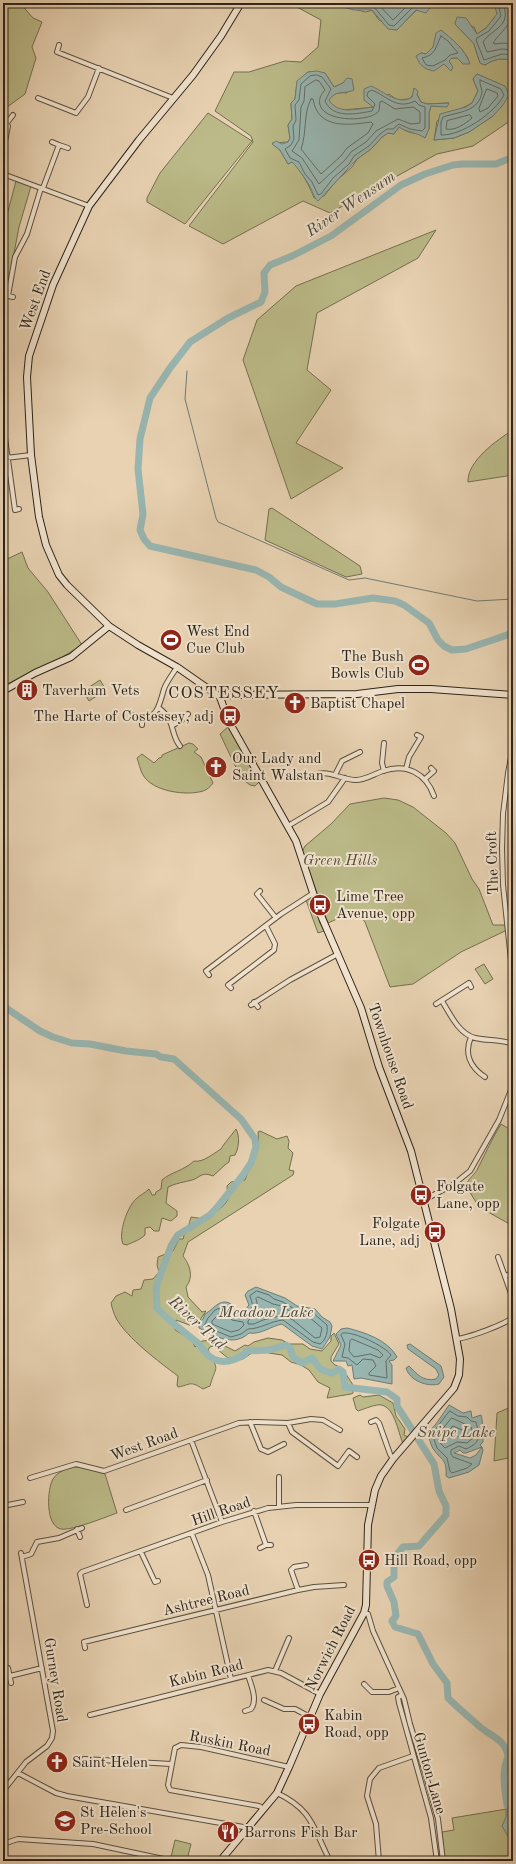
<svg xmlns="http://www.w3.org/2000/svg" width="516" height="1864" viewBox="0 0 516 1864" font-family="'Old Standard TT',serif">
	<style>
		.green { fill: #bbba88; stroke: #746f51; fill-rule: evenodd }
		.water { fill: #98b6b1; stroke: #6e7c75 }
		.lines { fill: none; stroke-linecap: round; stroke-linejoin: round }
		.shore { stroke: #636d66; stroke-width: 1 }
		.stream { stroke: #6e7c75; stroke-width: 1 }
		.river { stroke: #98b6b1; stroke-width: 7 }
		.street-casing { stroke: #5c5040; stroke-width: 6 }
		.secondary-casing { stroke: #2e241a; stroke-width: 8 }
		.street { stroke: #f0e2cd; stroke-width: 4 }
		.secondary { stroke: #f0e2cd; stroke-width: 6 }
		.labels { text-anchor: middle; stroke-width: 4; stroke-linejoin: round; paint-order: stroke }
		.street-label { font-size: 15px; fill: #2e241a; stroke: #f0e2cd }
		.poi-label { font-size: 15px; fill: #2e241a; stroke: #f0e2cd; text-anchor: start }
		.park-label { font-size: 15px; font-style: italic; fill: #514a36; stroke: #f0e2cd }
		.water-label { font-size: 16px; font-style: italic; fill: #484840; stroke: #f0e2cd }
		.quarter-label { font-size: 17px; letter-spacing: 1px; fill: #2e241a; stroke: #f0e2cd }
	</style>
	<rect width="100%" height="100%" fill="#e8d2b2"/>
	<filter id="stains"><feTurbulence type="fractalNoise" baseFrequency=".005" numOctaves="4"/><feColorMatrix values="0 0 0 0 .2 0 0 0 0 .09 0 0 0 0 .02 0 0 0 .5 -.17"/></filter>
	<radialGradient id="worn" r=".72"><stop offset=".6" stop-color="#630" stop-opacity="0"/><stop offset="1" stop-color="#630" stop-opacity=".3"/></radialGradient>
	<!-- green -->
	<path class="green" d="M3,3H20L33,18L42,22L32,47L36,58L25,94L3,110Z
		M293,3H339L340,6L366,12L372,10L379,20L396,30L424,3H494L498,14L486,28L477,34L474,27L455,24L474,44L480,63L485,65C494,59 501,58 511,60L513,57V119L473,146L437,154L330,213L303,201L223,244L189,226L253,142L251,136L215,111L234,72H249L285,61L301,62L318,47L321,20L293,5ZM436,38L460,47L468,58L463,64L457,58H452L444,64L421,53L426,54L433,47ZM308,72L325,73L334,87L343,83L347,93C338,92 334,93 328,100L334,108L342,110L365,108L374,107L389,94L397,100L409,99L414,94V88L421,102L427,104L449,103L438,106H431L429,113V129C415,134 412,135 399,127L394,134L388,133L382,137L371,149L357,159L352,167L336,181L324,196L314,198C311,189 299,166 292,162L288,164L280,150L272,143L288,142L290,138L288,125L292,119L291,104L295,99L297,82ZM477,74L504,86L493,116L469,132L454,138L434,140L437,121L472,103L478,91L473,79Z
		M208,113L252,141L185,224L147,202V198L160,173Z
		M16,181L31,186L19,227L3,311V230Z
		M436,230L418,258L317,313L307,370L331,390L296,443L343,468L291,499L243,360L257,320L296,286Z
		M513,430V475L468,482C467,461 497,440 513,430Z
		M272,508L360,566L362,574L346,577L265,540L269,509Z
		M22,552L28,568L48,592L82,645L56,661L3,686V561Z
		M412,658H425L426,673H412Z
		M100,680L106,690L89,701L83,691Z
		M229,726L259,782L255,786L250,785L241,778L220,734Z
		M189,743L193,744L198,749L194,752L201,757L213,783C211,786 207,790 203,791C187,796 153,792 143,775C140,770 139,763 137,758L142,754L154,763L159,758L162,757V755Z
		M384,798L398,800L413,807L446,833L455,843L472,879L479,889L493,925H507L505,931L461,952L413,984L390,987L365,922L358,913L348,914L328,923L302,852L305,846L331,824L350,804Z
		M308,898L313,901L320,918L319,921L324,931L318,933L306,900Z
		M484,964L493,979L485,984L475,969Z
		M501,1124L513,1131V1226L479,1207L466,1186C468,1178 475,1175 478,1168C486,1152 492,1139 501,1124Z
		M236,1129C240,1136 239,1148 235,1155L230,1156L229,1162L226,1164L213,1176C201,1171 200,1178 192,1180C185,1182 176,1183 168,1187L166,1203L177,1211V1216L171,1221L162,1218L159,1231H154L150,1227L145,1228V1235C139,1241 130,1243 127,1245L123,1244C118,1234 127,1207 136,1199C140,1195 145,1193 149,1189L152,1195H155L156,1192L161,1189L162,1180C171,1172 183,1171 194,1161C203,1163 214,1153 221,1149C222,1146 234,1132 236,1129Z
		M260,1131L277,1139L287,1136L289,1141L288,1148L293,1153L289,1170L294,1171L293,1175L188,1242L183,1256C190,1265 194,1277 186,1287L188,1297L202,1312L206,1311L200,1320L192,1326L176,1320L175,1330L192,1340L195,1347L202,1341L213,1340L235,1351L245,1345L248,1346L254,1342L268,1338L282,1340L289,1344H303L310,1349L322,1351L331,1341V1336L334,1333L339,1344L331,1357V1361L335,1365L342,1368L353,1385V1393L351,1394L327,1398L330,1388L318,1382L309,1370L301,1365L291,1362L282,1355L269,1353L259,1348L243,1359L228,1358L213,1346L210,1347L208,1350C220,1373 216,1364 210,1386L203,1389C189,1380 191,1385 178,1387L177,1385L178,1376C159,1362 127,1338 116,1318C114,1314 112,1308 111,1303L116,1296L125,1292L132,1296L133,1290L141,1289L144,1280L153,1279L159,1272L157,1265L158,1257L173,1251L179,1239H183C184,1231 190,1225 191,1217C204,1219 206,1220 217,1211C222,1207 225,1205 228,1199L227,1186L231,1182L245,1180C250,1164 261,1151 258,1132Z
		M360,1395L363,1397L379,1395L393,1403L396,1416L405,1429L404,1435L408,1437L403,1444C398,1432 394,1402 377,1405C371,1406 364,1409 358,1411L356,1409L353,1398Z
		M513,1406V1457L494,1461L497,1413Z
		M77,1467L88,1468L105,1474L117,1513C106,1517 71,1531 61,1529C45,1526 47,1489 53,1479C58,1471 68,1468 77,1467Z
		M513,1808V1861H445L442,1832L454,1830L452,1818Z
		M175,1840L191,1844L187,1860L171,1857Z"/>
	<!-- water -->
	<path class="water" d="M339,3H424L430,8L426,13L416,10L397,30L388,29L372,10H354L340,6Z
		M494,3H513V57L511,60C501,58 494,59 485,65L480,63L474,44L455,24L457,17L466,18L477,34L486,28L497,14Z
		M441,30C452,39 466,50 470,64H463L457,58H452L449,61L453,67L451,71L444,64L434,71C424,69 420,66 416,56L421,53L426,54L433,47L436,33Z
		M317,71L325,73L334,87L343,83L347,78L352,79L354,90C343,95 337,89 329,100C338,115 357,109 373,107L364,100V89L371,86C383,91 399,106 412,97L414,88L418,91L417,95L421,102L427,104L449,103L447,107L431,106L429,113V129L425,138C416,132 408,133 399,127L394,134L388,133L382,137L371,149L357,159L318,201C313,197 313,191 309,185C307,181 295,164 292,162L288,164L280,150L272,144L276,141L282,144L288,142L290,138L288,125L292,119L291,103L295,99L297,81L308,72Z
		M477,74L505,86L509,95L503,105L493,116L469,132L454,138L434,140L440,114L466,107L472,103L478,91L473,79Z
		M256,1287L285,1298L297,1306L315,1309L322,1317L330,1322L332,1326L330,1337L322,1349L312,1346L282,1324C271,1326 261,1335 249,1333C234,1347 216,1337 199,1328V1322L203,1319L205,1314C213,1310 220,1297 231,1304L237,1313H243L249,1305L245,1295L248,1291Z
		M347,1328C364,1332 388,1340 397,1357L394,1360L389,1361L392,1365V1384L361,1378L354,1379L352,1365L348,1366L346,1361H333L341,1345L336,1334L341,1329Z
		M410,1344L441,1366L444,1377L439,1384C427,1387 410,1381 406,1368L409,1366C417,1374 423,1382 436,1379L439,1375L436,1369L408,1349L407,1345Z
		M449,1405L463,1413L471,1411L472,1418L481,1415C483,1422 483,1434 483,1442L480,1445L482,1447L466,1453H463L460,1450L454,1453L470,1458L476,1455L482,1447L483,1450L479,1465L469,1472L449,1478L446,1476C447,1459 442,1461 434,1450C430,1445 431,1439 426,1435L436,1424Z
		M506,1797L510,1822L508,1831L513,1841V1845L502,1826L506,1817Z"/>
	<g class="lines">
		<!-- shore -->
		<path class="shore" d="M345,3L355,6L374,7L389,25L394,26L413,7L420,6L421,3
			M377,3L393,20L410,3
			M498,3L501,16L489,31L477,38L476,40L484,60L502,54L513,55
			M503,3C512,28 493,27 483,42L487,52L502,49L513,50
			M510,3C516,24 503,28 493,43L495,44L503,43L513,44
			M441,36L448,41L458,53L450,55L445,60L433,66L426,65L422,58C436,55 435,48 441,36Z
			M317,75L322,77L331,89L325,101C333,119 356,114 372,111L375,104L367,96L368,92L372,90C388,97 397,110 415,101L419,105L425,107V128L422,131L410,129L399,124L393,129H387L380,134L369,146L354,156L349,164L333,178L321,194L318,195L312,182L305,174L299,162L290,158L285,149L291,145L294,139L293,126L296,120L295,105L299,100L301,84L310,76Z
			M316,80L319,81L325,90C323,92 321,95 320,98C314,123 370,123 379,111L380,102L382,101L395,109L413,107L420,112V123L411,124L398,119L376,131L366,142L351,152L345,160L319,184L302,158L292,151L299,140L301,107L304,101L305,87Z
			M480,80L501,89L504,95C495,113 461,136 441,135V122L443,117C458,112 479,112 482,92C482,88 479,84 480,80Z
			M487,89L497,93L498,96L488,108L480,112L479,109Z
			M311,99H313C318,130 349,125 371,122L373,124L368,133L347,148L341,156L321,174L301,149C307,133 303,114 311,99Z
			M470,115L472,118C465,124 455,131 446,129L447,121Z
			M257,1291L269,1295L274,1299L283,1302L296,1310L312,1312L327,1325C328,1332 326,1340 320,1344L313,1342L283,1320C271,1321 260,1329 248,1329L241,1334L231,1337L204,1326L208,1318L215,1310L225,1306L229,1307L235,1317L245,1316L253,1306L250,1296Z
			M258,1297L273,1304L282,1306L294,1314L309,1317L322,1328L320,1337L315,1338L293,1320L284,1315L263,1320L254,1324H248V1321C254,1314 260,1308 256,1299Z
			M225,1312L232,1320L243,1322L244,1325L239,1330L231,1332L212,1324V1321L219,1314Z
			M343,1333C353,1331 385,1346 391,1355L386,1361L387,1378L369,1375V1373L376,1366L373,1360L363,1359L357,1365L348,1358L342,1357L345,1344L341,1335Z
			M352,1339L378,1350L383,1355L380,1358L370,1354L354,1357L349,1351L350,1341Z
			M450,1411L458,1416L467,1417L471,1421L476,1422C479,1436 482,1442 466,1449L459,1446L451,1450V1454L453,1457L472,1464L467,1468L452,1473L450,1471L447,1458L437,1448L432,1434Z
			M452,1418L471,1427L474,1437L467,1443L457,1442L445,1448L440,1443L438,1435Z
			M453,1426L467,1432V1435L447,1438L446,1436Z"/>
		<!-- stream -->
		<path class="stream" d="M187,371L185,399L216,518L218,522L349,580L365,578L477,601L513,599"/>
		<!-- river -->
		<path class="river" d="M513,157L496,164H462L453,165L425,174L401,185L331,236L292,256L270,265L264,273L265,292L261,302L228,318L190,342L170,368L150,398L140,439L138,469L143,514L140,530L144,539L150,546L256,570L269,577L281,587L317,604H335L373,598L395,601L404,605L429,623L438,640L444,646L452,650L466,649L513,633
			M3,1006L40,1031L53,1037L72,1043L90,1044L126,1051L156,1054L161,1057L174,1059L241,1119L255,1139L256,1147L251,1163L243,1175L219,1205L210,1215L178,1235L171,1246L156,1287L157,1308L168,1319L199,1344C211,1364 226,1366 245,1354L246,1351L269,1350L286,1345L290,1348L293,1357L302,1363L312,1358C321,1368 316,1369 332,1373L339,1369L343,1372L345,1387L387,1392L397,1399V1406L434,1464L439,1491L446,1506V1515L419,1546L403,1547L394,1558V1577L387,1582V1586L394,1602L396,1616L392,1621L395,1627L418,1634L433,1664L447,1683L448,1698C458,1708 469,1717 479,1726C490,1736 506,1739 508,1757C501,1773 505,1789 507,1805"/>
		<!-- street casing -->
		<g class="street-casing">
			<path id="street" d="M59,45L57,52L173,98
				M38,98L76,113L88,97L99,68
				M6,124L13,115
				M3,126L6,124L8,126L3,152
				M52,142L59,145
				M3,174L89,206
				M43,188L59,145L68,148
				M13,297L8,296L15,257L27,234L41,188
				M3,424L15,510L19,509
				M6,458L31,455
				M159,708C176,721 170,734 180,746
				M134,715C158,723 159,705 164,689C167,681 173,674 177,667
				M142,725V717
				M173,725L181,721L188,714
				M513,747L508,773L503,814L502,849L503,885L513,979
				M406,769L409,757L421,737L417,735
				M384,771L382,763L384,743
				M314,775C329,769 341,780 356,780C365,780 374,774 383,771C406,763 426,773 434,796
				M335,775L342,761L360,752
				M425,779L434,771L431,768
				M288,826L328,802L345,778
				M260,891L257,894L276,918
				M209,975L206,971L281,914L312,894
				M231,988L228,985L274,950L275,944L266,926
				M442,1001C450,1014 459,1034 475,1038C488,1041 500,1039 513,1044
				M254,1002L258,1007
				M436,1004L469,983L471,987
				M251,1005L290,980L338,954
				M471,1037C464,1053 470,1067 485,1077
				M424,1200L454,1184L470,1171L499,1120L513,1085
				M498,1257L513,1299
				M505,1276L513,1273
				M456,1339C467,1338 507,1324 513,1317
				M250,1422L261,1449L268,1452L284,1444
				M371,1422L376,1420L379,1423L390,1454L393,1459
				M288,1423L292,1432L338,1466L349,1451L357,1457
				M191,1440L222,1522
				M30,1478L76,1464L104,1471L239,1423L256,1422L288,1423L311,1419L323,1420L340,1430
				M3,1506L23,1502
				M279,1506V1477
				M126,1510L207,1480
				M254,1511L266,1545H271
				M77,1529L80,1537
				M192,1534L208,1575L231,1679
				M260,1548L266,1545
				M141,1552L155,1582L158,1581
				M22,1557L31,1554L37,1542L59,1538L82,1528
				M298,1590L291,1570L294,1567L306,1565
				M87,1605L80,1574L82,1572L222,1522L268,1508L296,1505H371
				M364,1613L368,1614L373,1631L404,1699L410,1724L425,1772L438,1819L443,1861
				M85,1648L84,1642L298,1590L314,1587L344,1585
				M8,1668L11,1683
				M275,1671L289,1638
				M10,1676L42,1668
				M364,1684L372,1692H389L399,1688
				M402,1695L398,1697L399,1703L431,1818L437,1861
				M264,1700L284,1709H295L310,1717
				M245,1711L251,1709C258,1700 251,1685 248,1675
				M90,1715L268,1670L281,1673L320,1694
				M84,1759L171,1764
				M18,1773L56,1793L67,1796L249,1828
				M3,1791L26,1762L47,1746L52,1738L53,1731L21,1553
				M277,1793C313,1810 313,1828 330,1861
				M264,1809L259,1806L170,1790L168,1785L175,1748L181,1745L201,1747L289,1767
				M3,1844L18,1839L93,1844L173,1861
				M292,1860L293,1861
				M379,1861L376,1824L367,1796L370,1779L379,1768L413,1756"/>
		</g>
		<!-- secondary casing -->
		<g class="secondary-casing">
			<path id="secondary" d="M3,691L35,673L71,657L109,626
				M220,697L177,667L138,645L109,626L67,585L59,575L46,545L39,517L31,455L27,377L29,356L53,285L89,206L139,140L193,75L221,36L241,3
				M220,697L232,695L357,694L398,689H431L513,695
				M220,1861L277,1793L289,1767L320,1694L364,1613L366,1605L368,1525L375,1490L381,1476L393,1459L454,1388L459,1375L460,1359L451,1309L411,1151L379,1067L361,1008L319,911L296,841L228,720L220,697"/>
		</g>
		<!-- street -->
		<use href="#street" class="street"/>
		<!-- secondary -->
		<use href="#secondary" class="secondary"/>
	</g>
	<!-- icons -->
	<defs>
		<g id="stadium-disc" transform="scale(1.15)"><circle r="9.5" fill="#8f2418" stroke="#f0e2cd"/><path d="M0-5a6.5 5 0 1 0 0 10a6.5 5 0 1 0 0-10ZM-3.5-1.8h7v3.6h-7Z" fill="#fff"/></g>
		<g id="building-disc" transform="scale(1.15)"><circle r="9.5" fill="#8f2418" stroke="#f0e2cd"/><path d="M-4-6H4V6H1V3H-1V6H-4ZM-2.5-4.3h1.7v1.8h-1.7ZM.8-4.3h1.7v1.8H.8ZM-2.5-1h1.7V.8h-1.7ZM.8-1h1.7V.8H.8Z" fill="#fff"/></g>
		<g id="church-disc" transform="scale(1.15)"><circle r="9.5" fill="#8f2418" stroke="#f0e2cd"/><path d="M-1.2-6h2.4v3.5h3.3v2.4h-3.3V6h-2.4V-.1h-3.3v-2.4h3.3Z" fill="#fff"/></g>
		<g id="bus-disc" transform="scale(1.15)"><circle r="9.5" fill="#8f2418" stroke="#f0e2cd"/><path d="M-5-6H5V4H4V6H2V4H-2V6H-4V4H-5ZM-3.5-4V0h7V-4ZM-3.5 1.2v1.5H-2V1.2ZM2 1.2v1.5H3.5V1.2Z" fill="#fff"/></g>
		<g id="school-disc" transform="scale(1.15)"><circle r="9.5" fill="#8f2418" stroke="#f0e2cd"/><path d="M0-5L7-2L0 1L-7-2ZM-4 1L0 2.5L4 1V4Q0 6-4 4Z" fill="#fff"/></g>
		<g id="restaurant-disc" transform="scale(1.15)"><circle r="9.5" fill="#8f2418" stroke="#f0e2cd"/><path d="M-5-6h1v4h1v-4h1v4h1v-4h1v5L-1.5 .5V6h-2V.5L-5-1ZM5-6V6H3V1.5H1.5Q1.5-4 5-6Z" fill="#fff"/></g>
	</defs>
	<g fill-rule="evenodd">
		<use href="#stadium-disc" x="171" y="640"/>
		<use href="#stadium-disc" x="419" y="665"/>
		<use href="#building-disc" x="27" y="690"/>
		<use href="#church-disc" x="295" y="703"/>
		<use href="#bus-disc" x="230" y="716"/>
		<use href="#church-disc" x="216" y="767"/>
		<use href="#bus-disc" x="320" y="905"/>
		<use href="#bus-disc" x="421" y="1195"/>
		<use href="#bus-disc" x="435" y="1232"/>
		<use href="#bus-disc" x="369" y="1560"/>
		<use href="#bus-disc" x="309" y="1724"/>
		<use href="#church-disc" x="57" y="1762"/>
		<use href="#school-disc" x="65" y="1821"/>
		<use href="#restaurant-disc" x="228" y="1832"/>
	</g>
	<g class="labels">
		<!-- street labels -->
		<g class="street-label">
			<text transform="translate(35 300) rotate(-70)" y="5">West End</text>
			<text transform="translate(492 863) rotate(-92)" y="5">The Croft</text>
			<text transform="translate(391 1056) rotate(71)" y="5">Townhouse Road</text>
			<text transform="translate(144 1444) rotate(-20)" y="5">West Road</text>
			<text transform="translate(221 1511) rotate(-19)" y="5">Hill Road</text>
			<text transform="translate(206 1600) rotate(-14)" y="5">Ashtree Road</text>
			<text transform="translate(330 1648) rotate(-63)" y="5">Norwich Road</text>
			<text transform="translate(206 1673) rotate(-14)" y="5">Kabin Road</text>
			<text transform="translate(56 1680) rotate(81)" y="5">Gurney Road</text>
			<text transform="translate(230 1743) rotate(11)" y="5">Ruskin Road</text>
			<text transform="translate(430 1773) rotate(74)" y="5">Gunton Lane</text>
		</g>
		<!-- poi labels -->
		<g class="poi-label">
			<text x="186" y="636">West End<tspan x="186" dy="17">Cue Club</tspan></text>
			<text x="404" y="661" text-anchor="end">The Bush<tspan x="404" dy="17">Bowls Club</tspan></text>
			<text x="42" y="695">Taverham Vets</text>
			<text x="310" y="708">Baptist Chapel</text>
			<text x="214" y="721" text-anchor="end">The Harte of Costessey, adj</text>
			<text x="232" y="763">Our Lady and<tspan x="232" dy="17">Saint Walstan</tspan></text>
			<text x="336" y="901">Lime Tree<tspan x="336" dy="17">Avenue, opp</tspan></text>
			<text x="436" y="1191">Folgate<tspan x="436" dy="17">Lane, opp</tspan></text>
			<text x="420" y="1228" text-anchor="end">Folgate<tspan x="420" dy="17">Lane, adj</tspan></text>
			<text x="384" y="1565">Hill Road, opp</text>
			<text x="324" y="1720">Kabin<tspan x="324" dy="17">Road, opp</tspan></text>
			<text x="72" y="1767">Saint Helen</text>
			<text x="80" y="1817">St Helen's<tspan x="80" dy="17">Pre-School</tspan></text>
			<text x="244" y="1837">Barrons Fish Bar</text>
		</g>
		<!-- park labels -->
		<g class="park-label">
			<text x="340" y="865">Green Hills</text>
		</g>
		<!-- water labels -->
		<g class="water-label">
			<text transform="translate(350 203) rotate(-34)" y="6">River Wensum</text>
			<text x="266" y="1317">Meadow Lake</text>
			<text transform="translate(198 1322) rotate(43)" y="6">River Tud</text>
			<text x="456" y="1437">Snipe Lake</text>
		</g>
		<!-- quarter labels -->
		<g class="quarter-label">
			<text x="224" y="698">COSTESSEY</text>
		</g>
	</g>
	<!-- margin -->
	<rect width="516" height="1864" fill="none" stroke="#e8d2b2" stroke-width="16"/>
	<rect x="4" y="4" width="508" height="1856" fill="none" stroke="#2e241a" stroke-width="2"/>
	<rect x="8" y="8" width="500" height="1848" fill="none" stroke="#2e241a"/>
	<rect width="100%" height="100%" filter="url(#stains)"/>
	<rect width="100%" height="100%" fill="url(#worn)"/>
</svg>
